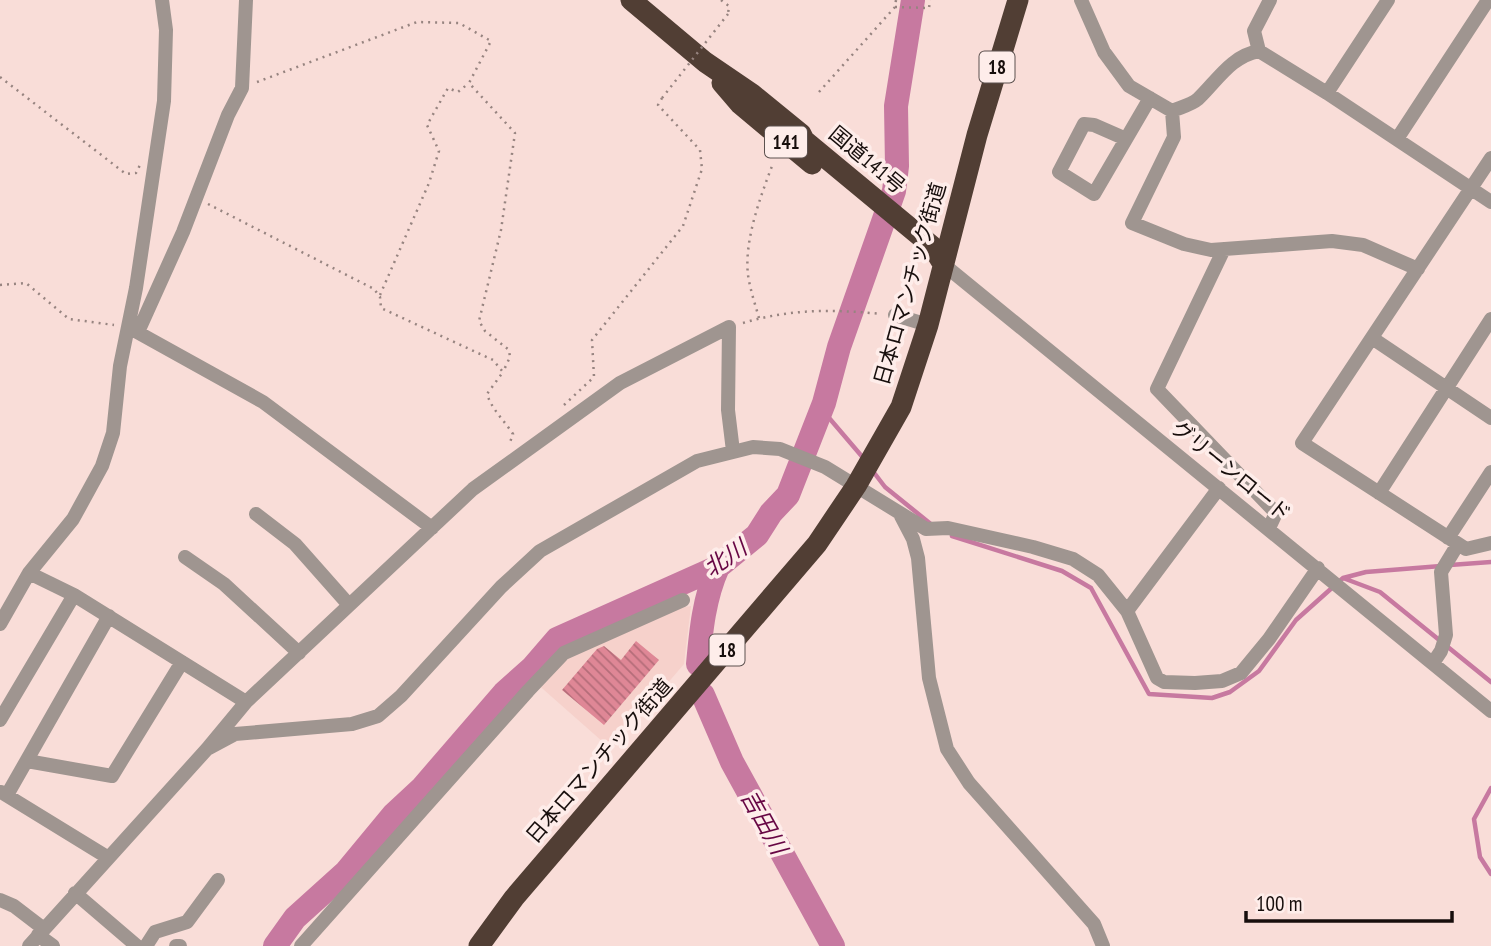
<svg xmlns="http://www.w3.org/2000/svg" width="1491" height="946" viewBox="0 0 1491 946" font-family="'PT Sans Narrow','Noto Sans JP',sans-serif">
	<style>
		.built { fill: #f6d1cb }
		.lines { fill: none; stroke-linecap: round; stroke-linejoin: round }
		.stream { stroke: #c779a0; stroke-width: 4.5 }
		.river { stroke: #c779a0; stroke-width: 24 }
		.building { fill: url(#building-back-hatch) }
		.path { stroke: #978480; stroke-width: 2.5; stroke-dasharray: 2 5; stroke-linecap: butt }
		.minor { stroke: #9f9590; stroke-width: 14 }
		.highway { stroke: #513e34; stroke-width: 21 }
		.path-bridge { stroke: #978480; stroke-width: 2.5; stroke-dasharray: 2 5; stroke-linecap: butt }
		.labels { text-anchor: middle; stroke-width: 7; stroke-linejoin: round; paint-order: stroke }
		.shield { fill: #feedea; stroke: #5c514f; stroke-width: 2 }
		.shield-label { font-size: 19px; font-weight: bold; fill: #170e0c }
		.street-label { font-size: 21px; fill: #170e0c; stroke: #feedea }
		.water-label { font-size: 23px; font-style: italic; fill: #670644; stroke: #feedea }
	</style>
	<defs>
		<pattern id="building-back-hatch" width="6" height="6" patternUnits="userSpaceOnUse" patternTransform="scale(1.75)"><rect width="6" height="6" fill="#df8796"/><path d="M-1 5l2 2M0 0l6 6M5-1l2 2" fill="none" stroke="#b46d79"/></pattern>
	</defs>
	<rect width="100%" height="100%" fill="#f9ddd8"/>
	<!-- built -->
	<path class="built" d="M691,606L684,664L611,749L535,682L580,647L679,608Z"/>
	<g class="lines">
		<!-- stream -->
		<path class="stream" d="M824,403V412L865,460
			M872,470L885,487L932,525
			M952,536L1062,571L1091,588L1149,694L1212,698L1230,692L1259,671L1296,620L1343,578L1380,592L1491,682
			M1450,565L1491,562
			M1343,578L1366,572L1441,566
			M1491,788L1474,819L1480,857L1491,874"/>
		<!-- river -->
		<path class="river" d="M698,664C701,631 704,598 718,567
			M703,695L732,762L833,946
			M275,946L295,918L346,872L394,814L422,788L504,693L532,668L557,639L718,567L757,535L771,513L788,495L824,403L839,347L894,191L897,166L896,106L913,0"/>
	</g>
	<!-- building -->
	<path class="building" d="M636,641L659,660L604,725L562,690L597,649L604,646L621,660Z"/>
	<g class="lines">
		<!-- path -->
		<path class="path" d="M721,0L729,6L728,14
			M895,7L929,8L930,0
			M0,77L126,174L136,173L140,165
			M257,82L417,22L459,23L491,41L469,83L515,133L501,230L479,321L485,331L509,350L510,357L503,372
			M819,92L895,7L896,0
			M208,204L374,289L380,297L381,308L493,360L503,372L487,394C492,410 504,420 513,434L509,445
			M0,285L26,283L69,319L114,325
			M380,295L429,183L439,151L427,125L448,88L458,92L469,83
			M759,318C755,304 750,289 748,275C744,241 760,198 772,166
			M743,323C789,309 833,309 881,314
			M564,405L594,377L592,340L683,226L702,169L700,150L658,105L662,98"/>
		<!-- minor -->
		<path class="minor" d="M1081,0L1104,52L1129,86L1172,111
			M1259,51L1254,31L1270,0
			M1327,93L1388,0
			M1172,111L1174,137L1132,223L1184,244L1211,250L1332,241L1363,245L1418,269
			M1172,111C1181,107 1191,105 1198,99C1217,81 1231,56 1259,51L1327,93L1491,202
			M1126,139L1094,125L1084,124L1059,172L1094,194L1150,98
			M1397,139L1488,0
			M1491,158L1302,443L1466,549L1491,543
			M1224,249L1157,389L1276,513L1269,528
			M943,264L1491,711
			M895,315L928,325
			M128,327L263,402L432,528
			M138,332L183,232L228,115L242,88L246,0
			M1372,338L1491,418
			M1379,493L1491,319
			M256,514L295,544L349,605
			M901,516L913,539L918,558L929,678L947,749L969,783L1094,924L1103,946
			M1448,538L1491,472
			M185,557L224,584L299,653
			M29,573L74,595L246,702
			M1127,611L1219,488
			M0,624L29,573L73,519L102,466L113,433L120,366L136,288L164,101L166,30L162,0
			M1433,663L1441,651L1446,635L1441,572L1458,544
			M0,720L74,595
			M207,749L235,734L352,724L378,716L401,696L501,587L540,551L697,461L753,447L780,449L825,467L926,529L948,528L1033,547L1073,559L1098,575L1127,611L1157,678L1164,682L1195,683L1222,681L1241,673L1269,639L1318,568
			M27,761L112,776L182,662
			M1,792L107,857
			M7,795L109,616
			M75,893L137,946
			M0,900L14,906L44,929
			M38,935L53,946
			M29,946L207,749L246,702L473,489L620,383L729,327L728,410L733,451
			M146,946L155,932L187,922L218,880
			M176,946H180
			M301,946L528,691L564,653L683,600"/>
		<!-- highway -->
		<path class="highway" d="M631,0L705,62L752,94L801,134L804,140L932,246L943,264
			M722,83L740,104L812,164
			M479,946L514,898L817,544L856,486L901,407L928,325L977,135L1018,0"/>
		<!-- path-bridge -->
		<path class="path-bridge" d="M662,98L728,14"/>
	</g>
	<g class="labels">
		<!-- shield labels -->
		<g class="shield">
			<rect x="979.5" y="51.5" width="35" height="31" rx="5"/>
			<rect x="765" y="126.5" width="42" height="31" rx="5"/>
			<rect x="709.5" y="634.5" width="35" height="31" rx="5"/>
		</g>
		<g class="shield-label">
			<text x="997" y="74">18</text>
			<text x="786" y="149">141</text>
			<text x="727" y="657">18</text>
		</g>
		<!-- street labels -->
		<g class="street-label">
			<text transform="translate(867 160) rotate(40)" y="7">国道141号</text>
			<text transform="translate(910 284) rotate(-74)" y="7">日本ロマンチック街道</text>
			<text transform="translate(1231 471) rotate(39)" y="7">グリーンロード</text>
			<text transform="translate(599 761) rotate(-49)" y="7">日本ロマンチック街道</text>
		</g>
		<!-- water labels -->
		<g class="water-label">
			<text transform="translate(725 558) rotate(-34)" y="8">北川</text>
			<text transform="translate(764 822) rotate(61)" y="8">吉田川</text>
		</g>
	</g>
	<!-- scale -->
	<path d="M1246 911v10h206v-10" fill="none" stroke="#170e0c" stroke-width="3.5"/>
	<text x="1256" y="911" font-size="21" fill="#170e0c" stroke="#feedea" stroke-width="5" paint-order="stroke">100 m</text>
</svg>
